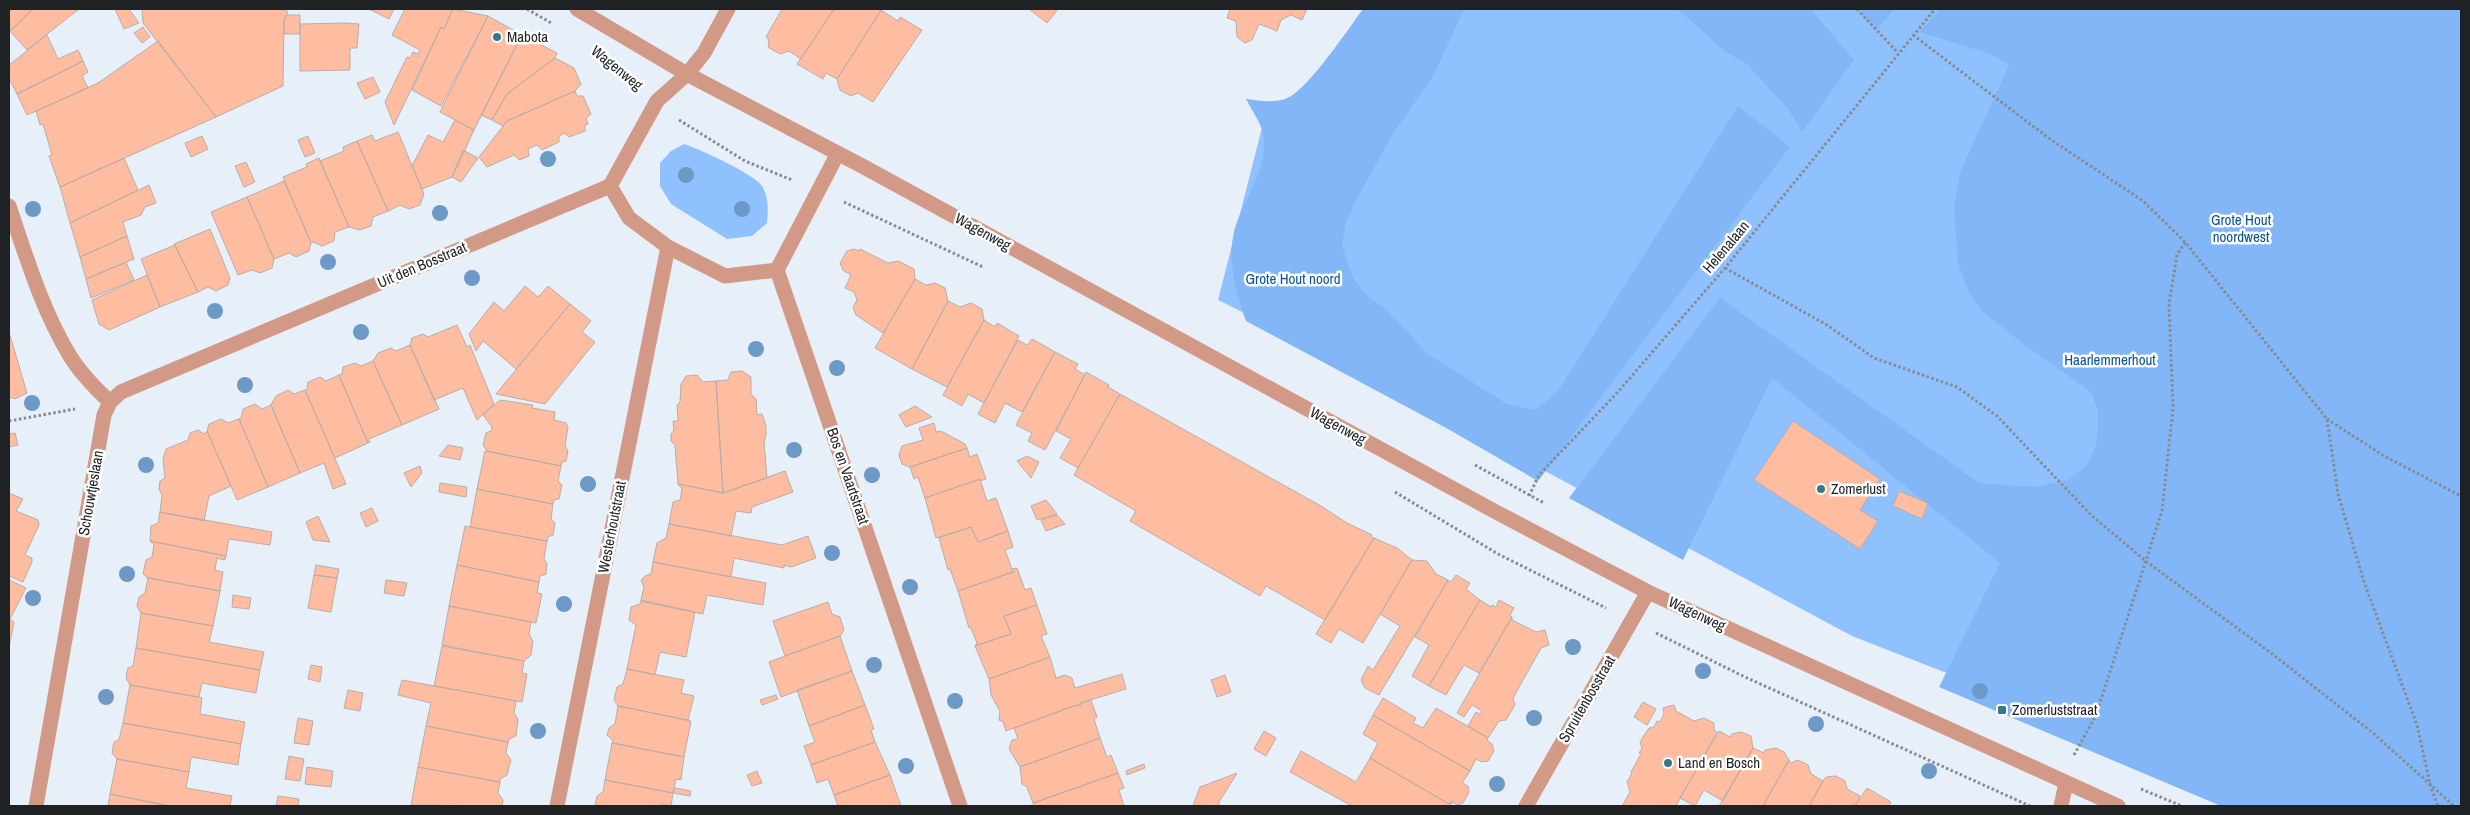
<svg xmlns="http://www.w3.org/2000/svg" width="2470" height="815" viewBox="0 0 2470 815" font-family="'Archivo Narrow',sans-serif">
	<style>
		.green { fill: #90c1ff }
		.forest { fill: #83b6f6 }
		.building { fill: #febca0; stroke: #baada8 }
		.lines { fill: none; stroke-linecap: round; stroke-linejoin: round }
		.path { stroke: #868b92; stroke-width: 3; stroke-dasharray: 2.5 2.5; stroke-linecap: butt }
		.minor { stroke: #d39987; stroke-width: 15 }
		.tertiary { stroke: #d39987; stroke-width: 15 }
		.tree { fill: #6c99c6 }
		.poi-dot { fill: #37768b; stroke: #fff; stroke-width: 2 }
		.labels { text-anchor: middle; stroke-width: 5; stroke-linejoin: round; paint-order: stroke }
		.poi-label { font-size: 15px; fill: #1f2225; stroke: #fff; text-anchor: start }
		.street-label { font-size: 15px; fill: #1f2225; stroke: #fff }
		.park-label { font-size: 15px; fill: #08529c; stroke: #fff }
	</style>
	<rect width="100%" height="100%" fill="#e7eff9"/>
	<!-- green -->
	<path class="green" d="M1374,9H2461V806H2286L1852,636L1333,357L1218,300L1266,112L1306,94Z
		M684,144C698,148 756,175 762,186C769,198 768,209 767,223L752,236L727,239L671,204L660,186V163L671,151Z"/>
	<!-- forest -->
	<path class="forest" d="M1363,9H1464L1433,77L1394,132L1361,191L1346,222L1342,246L1354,280L1369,297L1387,310L1428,354L1507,404L1536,410L1558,391L1738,106L1790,147L1538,481L1448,429L1246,321C1236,294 1227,261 1234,232C1242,199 1272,166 1262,130C1259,120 1251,109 1246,99C1260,101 1272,103 1285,99C1305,94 1349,28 1363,9Z
		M1678,9H1811L1854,60L1802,132L1788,109L1747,64L1724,51Z
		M1857,9H1894L1876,31Z
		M1940,9H2461V806H2221L1939,687L2000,563L1772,378L1683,560L1569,498L1720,298L1979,483L2035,487L2068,480L2087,465L2096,446L2098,427V411L2091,392L2026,346L1982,311L1968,290L1958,263L1954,207L1960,172L2009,65L1990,54L1920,32Z"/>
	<!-- building -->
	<path class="building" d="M9,9H33L10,31Z
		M33,9H79L27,50L10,31Z
		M115,9H129L139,23L124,29Z
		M142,9H282L288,12L284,20L283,86L216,117L143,23Z
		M369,9H394L389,19Z
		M405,9H453L444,29L441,27L394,125L385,102L407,57L410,58L413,52L418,54L420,50L392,35Z
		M453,9L488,16L441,106L412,90L441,27L444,29Z
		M782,9H834L801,59L789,51L780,54L769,48L768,38L766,37Z
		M834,9H882L837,79L826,73L823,79L797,64Z
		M1029,9H1058L1047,23Z
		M1230,9H1307L1302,20L1291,15L1281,20L1277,31L1259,24L1252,40L1245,43L1237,37L1236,21L1227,18Z
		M881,10L898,21L900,17L922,30L873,102L858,93L851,96L840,90L837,79Z
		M287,15H300V34H284V20Z
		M488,16L522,35L474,130L440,112Z
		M346,23L359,24L357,48H350V70L300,71V24Z
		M143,27L150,37L142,43L134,33Z
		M47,35L58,59L78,50L83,61L17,94L9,78V65Z
		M522,35L557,53L555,58L507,94L492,120L481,115Z
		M158,41L216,117L60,187L49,156L52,155L43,124L40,125L36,111L98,83Z
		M555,58L574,68L581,84L575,91L507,121L503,126L492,120L507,94Z
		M83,61L88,72L82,76L88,88L27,115L17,94Z
		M373,77L380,92L365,99L357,83Z
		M575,91L577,96H583L591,114L586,118L588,124L585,125V131L569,137L564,133L559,136V142L542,150L537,145L528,149L529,156L519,160L514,155L487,167L479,157L507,121Z
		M455,120L474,130L464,152L452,177L422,189L412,166L428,135L443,142Z
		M398,132L424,194L420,205L409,209L400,205L388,211L357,141L372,135L375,141Z
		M202,136L208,149L191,157L185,143Z
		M308,136L315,153L305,157L298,140Z
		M357,141L388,211L373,217L371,226L360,230L349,227L320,161L344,151L343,147Z
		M463,150L478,158L461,182L452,177Z
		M124,158L138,190L70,223L60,187Z
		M319,158L349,227L335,232L334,241L322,246L313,242L311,243L283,177L307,167L306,164Z
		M246,162L255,182L244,187L235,166Z
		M284,181L311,243L309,251L296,257L289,253L274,259L247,197Z
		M149,185L156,203L145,207L141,215L123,222L127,236L80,257L70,223Z
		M247,197L274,259L272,268L260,273L252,270L238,275L211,212Z
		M210,229L230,278L228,285L216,291L208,287L198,292L174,244Z
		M127,236L134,259L86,279L80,257Z
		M175,245L198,292L160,307L141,259Z
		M854,249L859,251L860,249L888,263L898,261L914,269L915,279L883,333L856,315L853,307L857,300L854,292L845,288L851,275L843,270L840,263L847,251Z
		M126,262L134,280L91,298L86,279Z
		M147,275L160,307L109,330L99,324L92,300Z
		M915,279L926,285L935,283L945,288L948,301L912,369L875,348Z
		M525,286L538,297L548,286L570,304L516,369L483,341L476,351L469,334L494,302L504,311Z
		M948,301L960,307L971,303L982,309L984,320L947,387L912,369Z
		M570,304L591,321L582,332L595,342L545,404L496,394Z
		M984,320L995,327L997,323L1019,336L984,403L968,394L962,406L943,395Z
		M457,325L467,347L470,345L494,404L477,420L463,388L434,400L410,345L412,338L423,334L428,337Z
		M9,332L27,393L15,399L9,397Z
		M1032,339L1055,352L1022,412L1005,403L995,423L978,414L1018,340L1027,345Z
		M410,345L439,409L402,425L373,361L378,353L391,348L396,351Z
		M1055,352L1078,364L1075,369L1085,375L1045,450L1028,441L1032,433L1016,425Z
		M373,361L402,425L369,439L370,442L368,443L339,375L342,374L343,367L355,363L361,366Z
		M742,371L751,377V394L756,399L757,415L762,414L766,426V435L764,442L767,478L723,493L716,381L728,380L731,372Z
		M1086,372L1109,385L1108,387L1120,394L1078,468L1060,458L1071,439L1056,431Z
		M339,375L368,443L335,458L305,390L307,389L308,382L320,377L326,381Z
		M697,375L703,382L716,381L723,493L678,484L675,445L671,441V434L674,430L673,421H678L677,405L680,402L681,384L686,376Z
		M288,390L294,394L305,390L346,484L333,489L324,463L300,473L271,405L276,396Z
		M1120,394L1321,506L1347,523L1372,535L1371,537L1374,538L1325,620L1266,586L1260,596L1130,521L1136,511L1074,475Z
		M500,400L533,405L532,408L555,412L554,420L566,423L568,427L565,446L568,451L566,461L562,462L561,466L487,451L483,445L486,433L491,431L492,427L483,415Z
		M255,404L262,409L271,405L300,473L268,487L239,419L241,418L243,409Z
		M915,406L932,417L906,427L899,415Z
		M221,419L228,423L239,419L268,487L237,500L207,431L209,424Z
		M1793,421L1880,479L1860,510L1878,521L1860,549L1754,480Z
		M934,423L936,432L941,431L965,444L967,448L910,467L902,464L899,455L902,446L923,440L919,428Z
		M198,430L204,434L207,431L231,486L209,496L204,521L160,512L162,495L159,489L160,481L165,478L163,459L166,449L188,440L190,433Z
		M15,433L18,445L9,447V434Z
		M448,445L463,448L460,460L439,456Z
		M967,448L970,457L977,454L986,479L980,481V479L925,498L918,477L914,479L910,467Z
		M485,451L561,466L558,481L562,485L559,499L554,500L553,504L477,489Z
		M1027,456L1039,462L1031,478L1017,461Z
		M420,466L422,473L411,487L404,473Z
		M785,471L793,492L752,507L751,513L736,511L731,536L669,524L673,502L680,500L682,489L678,484L723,493Z
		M980,479L987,501L996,498L1008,531L978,542L971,527L936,538L925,498Z
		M440,483L467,487L466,497L439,492Z
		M477,489L553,504L551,519L555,523L553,535L548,537L547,541L470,527Z
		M1899,491L1928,503L1922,519L1893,506Z
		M9,493L23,499L16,511L38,520L39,525L25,555L32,558V562L23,582L9,576Z
		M1046,500L1057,514L1037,520L1031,506Z
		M372,508L378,521L366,527L360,513Z
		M160,512L272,532L270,545L229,539L226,556L150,541L151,526L158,523Z
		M1057,515L1065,524L1046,531L1041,520Z
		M318,516L330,542L313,540L306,522Z
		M669,524L782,545L808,536L816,558L791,567L784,565V568L734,558L731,577L653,562L657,543L666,538Z
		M465,526L547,541L544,559L547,564L546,574L540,576L539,582L457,565Z
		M971,527L978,542L1008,531L1013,547L1005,550L1013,572L958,591L950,569L948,570L939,538Z
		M1374,538L1397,548L1412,560L1363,643L1339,629L1331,643L1316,634Z
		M150,541L226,556L225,560L217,558L215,570L223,572L220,591L148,578L143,574L146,560L152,557L154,545Z
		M1412,560L1427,561L1436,574L1448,580L1379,695L1365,688L1361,680L1368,666L1373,670L1400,626L1380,614Z
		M653,562L766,583L763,605L707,595L703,614L644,602L641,600L644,587L641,580L645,576L651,574Z
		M316,565L339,569L337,578L314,575Z
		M457,565L539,582L537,593L542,594L536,623L449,606Z
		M1017,568L1025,590L1031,588L1037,605L1004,616L1011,634L975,646L977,643L971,628H969L958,591L1013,572L1012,569Z
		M314,575L337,578L331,612L308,608Z
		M1456,575L1470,583L1466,589L1480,600L1429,686L1412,676L1429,645L1415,637L1448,580L1451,582Z
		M148,578L220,591L213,626L141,613L137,606L139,597L145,593Z
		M9,580L26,588L10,619H9Z
		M386,580L407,583L404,596L384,593Z
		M233,595L251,598L249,609L232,607Z
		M641,600L695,612L686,657L660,652L655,675L627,669L636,625L629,620L631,607L640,604Z
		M1480,600L1491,607L1492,605L1496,607L1499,600L1514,608L1510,615L1512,617L1479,673L1464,665L1446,695L1429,686Z
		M828,602L832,614L840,617L844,630L840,636L785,656L773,621Z
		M1037,605L1047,634L1041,636L1050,657L989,679L975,646L1011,634L1004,616Z
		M449,606L531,622L529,634L533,641L531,655L524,661L442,645Z
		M141,613L213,626L209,642L264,652L260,670L136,648Z
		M1512,617V620L1536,632L1545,630L1549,645L1541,648L1513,698L1515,705L1506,720L1499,721L1488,738L1468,726L1476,712L1480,714L1482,711L1472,705L1464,717L1457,713Z
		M9,619L14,622L9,647Z
		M840,636L852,671L781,697L769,662Z
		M442,646L524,661L522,673L527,674L522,702L434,686Z
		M136,648L260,670L256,693L202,683L199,697L130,685L126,678L128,668L133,666Z
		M1050,657L1056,678L1065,675L1072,678L1075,688L1122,674L1126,689L1080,703L1081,705L1073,706L1006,731L1003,722L999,720L1000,711L991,695L989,679Z
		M311,665L322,667L320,682L308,679Z
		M627,669L684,680L681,693L694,696L688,720L618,706L614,700L617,687L623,684Z
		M852,671L865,705L809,726L797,690Z
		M1225,675L1231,692L1217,697L1211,680Z
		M402,680L516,701L514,713L518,719L516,736L509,739L508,742L426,726L431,703L398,695Z
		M130,685L202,698L200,714L245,722L241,744L123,723Z
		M348,690L363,693L360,711L344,708Z
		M776,695L778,699L762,705L760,700Z
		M1383,698L1416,718L1413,723L1423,728L1436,708L1488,738L1487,740L1492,744L1494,751L1488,761L1482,762L1476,759L1470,771L1373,715Z
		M1091,700L1097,717L1094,719L1100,738L1020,767L1009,749L1012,740L1018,739L1014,728Z
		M1643,702L1656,709L1647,725L1634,717Z
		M865,705L874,729L871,730L875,742L811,765L804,746L815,742L809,726Z
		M1674,705L1676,711L1694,721L1704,718L1714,723V730L1717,732L1676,806H1622L1630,792L1627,782L1632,773L1631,772L1641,754L1639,753L1642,748L1640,742L1649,728L1654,727L1657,721L1660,722L1664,714L1663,708Z
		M618,706L691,721L684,757L612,743L613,740L607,735L609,728L615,724Z
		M1373,715L1470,771L1462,783L1468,786L1469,792L1463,803L1457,805L1451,801L1449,804L1370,758L1378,743L1363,734Z
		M298,718L313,721L309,745L294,743Z
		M123,723L241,744L238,765L191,757L189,772L117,759L112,753L114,742L119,740Z
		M426,726L508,742L506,753L511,760L507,775L500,779V782L418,767Z
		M1264,731L1276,738L1266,756L1254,749Z
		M1719,731L1730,737L1732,734L1741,732L1751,736L1753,748L1723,801L1704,790L1695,806L1680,798Z
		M1100,738L1107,757L1111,755L1118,773L1033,803L1027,787L1022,784L1020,767Z
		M875,742L890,775L834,795L828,779L817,783L811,765Z
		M612,743L684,757L681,780L676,779L673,793L605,780Z
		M1753,748L1764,753L1765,750L1776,748L1784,752L1789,760L1763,806H1719Z
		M1301,751L1356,782L1370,758L1449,804L1453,802L1450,806H1352L1290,772Z
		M289,756L304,759L300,781L285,779Z
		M117,759L189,772L186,788L232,796L230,806H169L110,794Z
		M1789,760L1790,763L1798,760L1808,765L1811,774L1823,781L1809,806H1763Z
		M1144,764L1145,768L1127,775L1126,771Z
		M307,767L333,771L331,787L305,784Z
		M418,767L500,782L498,793L503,800L502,806L411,805Z
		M757,771L762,783L752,786L747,775Z
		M1118,773L1124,788L1119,790L1124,806H1034L1033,803Z
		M1237,773L1219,802V806H1193L1200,787Z
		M890,775L901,806H838L834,795Z
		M1836,776L1845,781L1847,789L1860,796L1855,806H1809L1823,781L1826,777Z
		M605,780L673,793L671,806L662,804L661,806H595L597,796L603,792Z
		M675,788L691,791L690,796L673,793Z
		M1867,788L1891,802L1889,806H1855Z
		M110,794L169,806H108Z
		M278,796L299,799L298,806H276Z"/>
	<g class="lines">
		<!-- path -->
		<path class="path" d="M527,9L553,24
			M1857,9L1898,53
			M1913,35L2050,139L2143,201L2185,242L2327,419L2338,494L2364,582L2417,725L2431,788L2438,806
			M616,67L636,84
			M679,120L745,161L792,180
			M844,202L983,267
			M1725,268L1827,325L1874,358L1957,387L1997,416L2091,515L2147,562L2271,653L2373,733L2454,806
			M2327,419L2384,456L2461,496
			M9,421L75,409
			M1475,465L1544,503
			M1395,492L1498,554L1606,608
			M1529,496L1539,475L1617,393L1725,268L1935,9
			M1656,633L1745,677L2030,806
			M2074,755L2096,715L2162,511L2173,408L2169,304L2177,255L2185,242
			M2141,789L2182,806"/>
		<!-- minor -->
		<path class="minor" d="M687,74L704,53L728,9
			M9,206C26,256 42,310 70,356C81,374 95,388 110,402
			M777,270L960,806
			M557,806L668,247
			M1526,806L1648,592
			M2061,806L2066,783"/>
		<!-- tertiary -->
		<path class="tertiary" d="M577,9L687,74L864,167L1496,512L1648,592L2118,806
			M610,186L629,218L668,247L725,276L777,270L838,153
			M36,806L104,415L110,402L121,392L610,186L657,101L687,74"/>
	</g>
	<!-- trees -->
	<g class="tree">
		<circle cx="548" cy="159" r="8"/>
		<circle cx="686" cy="175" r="8"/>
		<circle cx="33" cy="209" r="8"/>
		<circle cx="742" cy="209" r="8"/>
		<circle cx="440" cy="213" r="8"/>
		<circle cx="328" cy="262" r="8"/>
		<circle cx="472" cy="278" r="8"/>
		<circle cx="215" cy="311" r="8"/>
		<circle cx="361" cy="332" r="8"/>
		<circle cx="756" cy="349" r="8"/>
		<circle cx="837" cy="368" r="8"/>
		<circle cx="245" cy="385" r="8"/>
		<circle cx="32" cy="403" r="8"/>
		<circle cx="794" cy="450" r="8"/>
		<circle cx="146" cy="465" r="8"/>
		<circle cx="872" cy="475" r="8"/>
		<circle cx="588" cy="484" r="8"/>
		<circle cx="832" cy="553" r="8"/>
		<circle cx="127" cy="574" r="8"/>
		<circle cx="910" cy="587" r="8"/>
		<circle cx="33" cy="598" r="8"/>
		<circle cx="564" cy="604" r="8"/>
		<circle cx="1573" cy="647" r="8"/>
		<circle cx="874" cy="665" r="8"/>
		<circle cx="1703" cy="671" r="8"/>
		<circle cx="1980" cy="691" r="8"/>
		<circle cx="106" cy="697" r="8"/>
		<circle cx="955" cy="701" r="8"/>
		<circle cx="1534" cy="718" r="8"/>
		<circle cx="1816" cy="724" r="8"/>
		<circle cx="538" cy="731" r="8"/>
		<circle cx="906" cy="766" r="8"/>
		<circle cx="1929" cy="771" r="8"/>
		<circle cx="1497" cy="784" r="8"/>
	</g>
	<!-- markers -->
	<g class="poi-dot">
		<circle cx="497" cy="37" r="5"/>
		<circle cx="1821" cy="489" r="5"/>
		<rect x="1997" y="705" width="10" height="10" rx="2.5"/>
		<circle cx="1668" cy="763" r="5"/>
	</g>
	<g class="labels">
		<!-- poi labels -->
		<g class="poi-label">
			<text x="507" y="42">Mabota</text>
			<text x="1831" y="494">Zomerlust</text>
			<text x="2012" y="715">Zomerluststraat</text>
			<text x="1678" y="768">Land en Bosch</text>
		</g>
		<!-- street labels -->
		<g class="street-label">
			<text transform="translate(617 68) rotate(39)" y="5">Wagenweg</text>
			<text transform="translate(983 232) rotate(29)" y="5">Wagenweg</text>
			<text transform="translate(1726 247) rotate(-50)" y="5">Helenalaan</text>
			<text transform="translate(422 265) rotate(-23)" y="5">Uit den Bosstraat</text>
			<text transform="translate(1338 426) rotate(29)" y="5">Wagenweg</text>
			<text transform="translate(848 476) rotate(71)" y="5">Bos en Vaartstraat</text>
			<text transform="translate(91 493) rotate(-80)" y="5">Schouwtjeslaan</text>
			<text transform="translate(612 527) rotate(-79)" y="5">Westerhoutstraat</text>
			<text transform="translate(1697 614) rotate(25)" y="5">Wagenweg</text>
			<text transform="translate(1587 699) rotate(-60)" y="5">Spruitenbosstraat</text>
		</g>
		<!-- park labels -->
		<g class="park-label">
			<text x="2241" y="225">Grote Hout<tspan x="2241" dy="17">noordwest</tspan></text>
			<text x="1293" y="284">Grote Hout noord</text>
			<text x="2110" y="365">Haarlemmerhout</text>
		</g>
	</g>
	<!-- border -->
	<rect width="2470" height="815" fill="none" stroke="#1f2225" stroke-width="20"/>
</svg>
